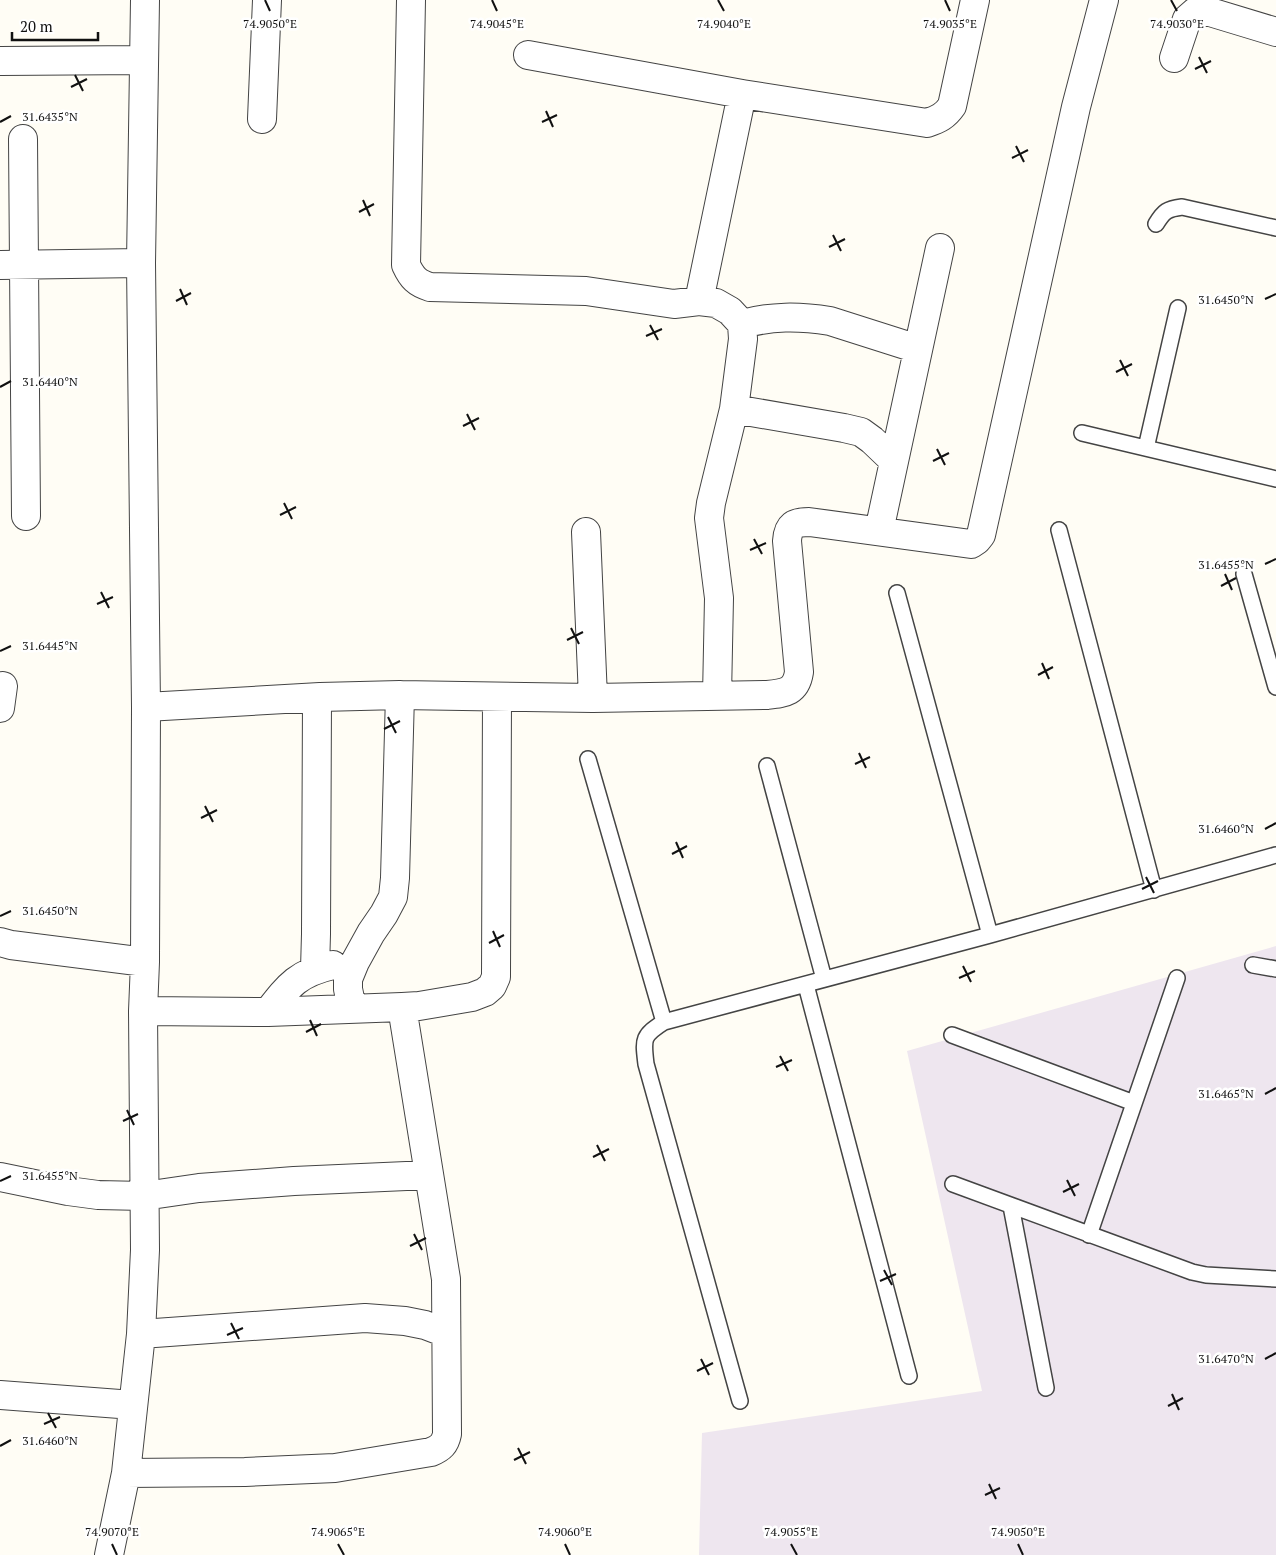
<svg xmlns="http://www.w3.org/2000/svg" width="1276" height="1555" viewBox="0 0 1276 1555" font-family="'PT Serif',serif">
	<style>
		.industrial { fill: #eee6ef }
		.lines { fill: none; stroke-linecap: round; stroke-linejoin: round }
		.lane-casing { stroke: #444; stroke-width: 18 }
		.street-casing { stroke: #444; stroke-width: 30 }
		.lane { stroke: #fff; stroke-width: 15 }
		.street { stroke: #fff; stroke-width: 28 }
		.ticks { fill: none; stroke: #111; stroke-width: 2 }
		.ticks-label { font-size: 12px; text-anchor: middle; fill: #111; stroke: #fff; stroke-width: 5; stroke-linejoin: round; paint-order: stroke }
	</style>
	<rect width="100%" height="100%" fill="#fffdf5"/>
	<!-- industrial -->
	<path class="industrial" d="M1276,946V1555H699L702,1433L982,1391L907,1051Z"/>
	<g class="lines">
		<!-- lane casing -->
		<g class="lane-casing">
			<path id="lane" d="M1156,224C1164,211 1167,209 1182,207L1276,228
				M1082,433L1276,479
				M1146,448L1178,308
				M1059,530L1154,890
				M1244,574L1276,687
				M897,593L990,935
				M588,759L664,1022
				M767,766L824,979
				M1253,965L1276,969
				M806,985L909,1376
				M952,1035L1134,1103
				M953,1184L1192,1272L1206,1275L1276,1279
				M1011,1206L1046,1388
				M1089,1235L1177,978
				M740,1401L646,1064C643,1039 642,1036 664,1022L990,935L1276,855"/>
		</g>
		<!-- street casing -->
		<g class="street-casing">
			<path id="street" d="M411,0L406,265C412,278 417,283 430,287L586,291L674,304L699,301L716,303L730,311L742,324L743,339L734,409L711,503L709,518L719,598L717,696
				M528,55L742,94L927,123C939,119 945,116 952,106L975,0
				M1174,58L1187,19L1195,12H1210L1276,32
				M0,61L144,60
				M262,119L267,0
				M23,139L26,516
				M0,265L141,263
				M699,301L742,94
				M742,324C772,316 798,316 830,321L918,349
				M734,409L844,428L861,432L872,440L894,461
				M879,531L940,248
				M586,532L593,698
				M146,707L320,697L400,695L593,698L767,695C785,693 796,692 799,672L787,541C788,525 794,522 809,522L971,544L977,540L981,535L1076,107L1104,0
				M0,708L3,686
				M0,942L11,945L145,962
				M315,969L316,934L317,698
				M352,1008L348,989V979L355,962L371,933L384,914L393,897L395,878L400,695
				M143,1011L268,1012L402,1007L419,1006L472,997L485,992L492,986L496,977L497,697
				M268,1012C289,985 298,973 333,965
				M0,1177L68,1191L98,1195L144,1196L199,1188L294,1181L429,1175
				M141,1334L365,1318L405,1321L425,1325L446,1333
				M0,1395L133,1405
				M126,1473L245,1472L335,1468L431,1452C441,1448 445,1444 447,1434L446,1279L402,1007
				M109,1555L126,1473L141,1334L145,1250L143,1011L145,962L146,707L141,263L145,0"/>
		</g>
		<!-- lane -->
		<use href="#lane" class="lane"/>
		<!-- street -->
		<use href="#street" class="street"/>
	</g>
	<!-- ticks -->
	<path class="ticks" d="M265,0L270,11M492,0L497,11M718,0L724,11M945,0L950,11M1171,0L1177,11M1199,57L1207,73M1195,69L1211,61M75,75L83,91M71,87L87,79M546,111L553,127M0,122L11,116M542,122L557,115M1016,146L1024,162M1012,158L1028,150M363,200L370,216M359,212L374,204M833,235L841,251M829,247L845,239M180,289L187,305M1265,299L1276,294M176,301L191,293M650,325L658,340M646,336L662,329M1120,360L1128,376M1116,372L1132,364M0,387L11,381M467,414L475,430M463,426L479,418M937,449L945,465M933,461L949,453M284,503L292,519M280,515L296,507M754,539L762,554M750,550L766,543M1265,564L1276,559M1225,574L1232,590M1221,586L1236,578M101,592L109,608M97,604L113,597M571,628L579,644M567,640L583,632M0,651L11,646M1042,663L1049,679M1038,675L1053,667M388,717L396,733M384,729L400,721M859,753L866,768M855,764L870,757M205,806L213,822M201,818L217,810M1265,829L1276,823M676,842L683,858M672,854L687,846M1146,877L1154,893M1142,889L1158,881M0,916L11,911M493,931L500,947M489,943L504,935M963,966L971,982M959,978L975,971M310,1020L317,1036M306,1032L321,1024M780,1056L788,1071M776,1067L792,1060M1265,1094L1276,1088M127,1110L134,1125M123,1121L138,1114M597,1145L605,1161M593,1157L609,1149M1067,1180L1075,1196M0,1181L11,1176M1063,1192L1079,1184M414,1234L422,1250M410,1246L426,1238M884,1270L892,1285M880,1281L896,1274M231,1323L239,1339M227,1335L243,1328M701,1359L709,1375M1265,1359L1276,1353M697,1371L713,1363M1172,1394L1179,1410M1168,1406L1183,1398M48,1413L56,1428M44,1424L60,1417M0,1446L11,1440M518,1448L526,1464M514,1460L530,1452M989,1484L996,1499M985,1495L1000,1488M112,1544L117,1555M338,1544L344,1555M565,1544L570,1555M791,1544L797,1555M1018,1544L1023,1555"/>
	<g class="ticks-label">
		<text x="270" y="28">74.9050°E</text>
		<text x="497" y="28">74.9045°E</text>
		<text x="724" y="28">74.9040°E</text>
		<text x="950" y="28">74.9035°E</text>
		<text x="1177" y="28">74.9030°E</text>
		<text x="50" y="121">31.6435°N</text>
		<text x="1226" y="304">31.6450°N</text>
		<text x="50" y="386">31.6440°N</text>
		<text x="1226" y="569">31.6455°N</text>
		<text x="50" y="650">31.6445°N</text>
		<text x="1226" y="833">31.6460°N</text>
		<text x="50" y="915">31.6450°N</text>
		<text x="1226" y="1098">31.6465°N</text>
		<text x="50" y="1180">31.6455°N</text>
		<text x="1226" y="1363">31.6470°N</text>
		<text x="50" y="1445">31.6460°N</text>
		<text x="112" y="1536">74.9070°E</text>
		<text x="338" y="1536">74.9065°E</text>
		<text x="565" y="1536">74.9060°E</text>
		<text x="791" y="1536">74.9055°E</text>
		<text x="1018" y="1536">74.9050°E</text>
	</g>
	<!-- scale -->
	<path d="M12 32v8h86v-8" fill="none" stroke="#111111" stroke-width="2.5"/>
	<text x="20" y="32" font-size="15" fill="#111111" stroke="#ffffff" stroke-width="4" paint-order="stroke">20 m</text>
</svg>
